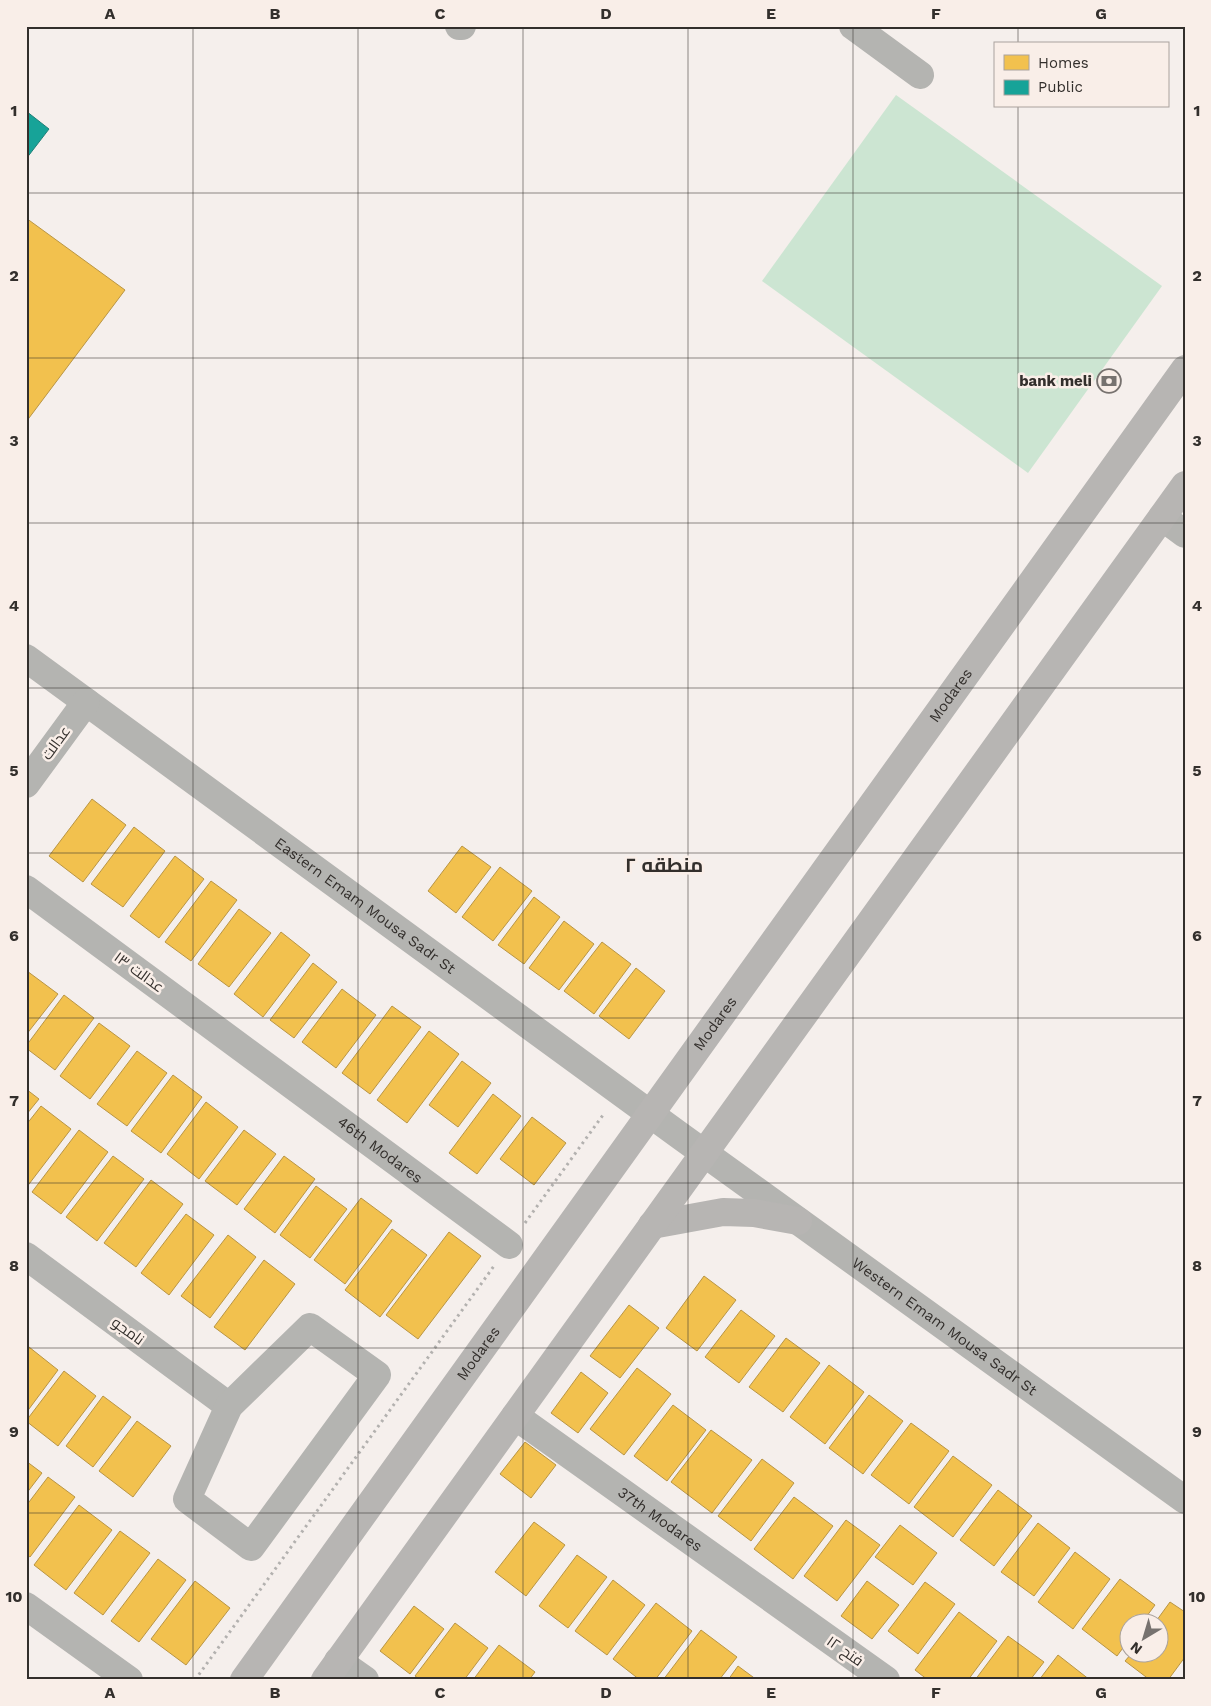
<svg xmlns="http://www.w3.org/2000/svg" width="1211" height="1706" viewBox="0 0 1211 1706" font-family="'Work Sans',Cairo,sans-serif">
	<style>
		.green { fill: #cce5d2 }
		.homes { fill: #f2c14e; stroke: #b99544 }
		.public { fill: #17a398; stroke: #1f8078 }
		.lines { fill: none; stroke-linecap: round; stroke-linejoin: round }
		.path { stroke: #b3b1af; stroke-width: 3; stroke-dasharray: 2.5 4; stroke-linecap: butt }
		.minor { stroke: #b4b4b1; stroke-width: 28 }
		.major { stroke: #b7b5b3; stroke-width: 28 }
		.grid { fill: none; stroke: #332f2c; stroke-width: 1; stroke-opacity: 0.55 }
		.labels { text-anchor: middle; stroke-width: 5; stroke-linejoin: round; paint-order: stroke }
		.poi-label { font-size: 15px; font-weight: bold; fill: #332f2c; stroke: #f9eee8; text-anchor: end }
		.street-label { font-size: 15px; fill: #332f2c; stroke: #f9eee8 }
		.district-label { font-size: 20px; font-weight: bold; fill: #332f2c; stroke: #f9eee8 }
		.neatline { fill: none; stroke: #332f2c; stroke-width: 2 }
		.grid-label { font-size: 16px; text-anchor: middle; font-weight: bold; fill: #332f2c }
	</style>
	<rect width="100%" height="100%" fill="#f5efec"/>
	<!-- green -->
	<path class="green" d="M896,95L1162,286L1028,473L762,281Z"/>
	<!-- homes -->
	<path class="homes" d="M26,218L125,290L26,422Z
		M92,799L126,825L83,882L49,856Z
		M134,827L165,851L123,907L91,884Z
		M462,846L491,867L456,913L428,891Z
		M175,856L204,879L159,938L130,916Z
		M500,867L532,891L493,941L462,917Z
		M211,881L237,900L191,961L165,942Z
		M534,897L560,917L524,964L498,945Z
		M239,909L271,933L229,987L198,964Z
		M564,921L594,944L559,990L529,968Z
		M281,932L310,955L263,1017L234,994Z
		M602,942L631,964L594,1014L564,991Z
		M313,963L337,982L294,1038L270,1020Z
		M636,968L665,991L629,1039L599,1016Z
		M27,971L58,994L26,1035V972Z
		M342,989L376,1015L336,1068L302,1042Z
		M64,995L94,1018L55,1070L26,1048V1046Z
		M392,1006L421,1027L370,1094L342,1073Z
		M99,1023L130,1046L90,1099L60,1076Z
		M429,1031L459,1054L407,1123L377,1100Z
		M137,1051L167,1073L127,1126L97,1104Z
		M462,1061L491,1083L458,1127L429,1105Z
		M173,1075L202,1097L161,1153L131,1131Z
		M26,1089L39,1099L26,1115Z
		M493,1094L521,1116L477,1174L449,1153Z
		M206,1102L238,1127L199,1179L167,1154Z
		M41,1106L71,1129L26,1188V1125Z
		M532,1117L566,1143L534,1185L500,1159Z
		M79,1130L108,1152L61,1214L32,1192Z
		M244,1130L276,1154L237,1205L205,1181Z
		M113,1156L144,1179L97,1241L66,1217Z
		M284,1156L315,1179L275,1233L244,1209Z
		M151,1180L183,1204L136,1267L104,1243Z
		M316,1186L347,1209L310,1258L280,1235Z
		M361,1198L392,1221L345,1284L314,1260Z
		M186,1214L214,1235L169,1295L141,1273Z
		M392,1229L427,1255L380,1317L345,1290Z
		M449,1232L481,1256L418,1339L386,1315Z
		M228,1235L256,1257L210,1318L181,1296Z
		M264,1260L295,1284L245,1350L214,1327Z
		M704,1276L736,1300L697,1351L666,1328Z
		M629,1305L659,1328L620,1378L590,1356Z
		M741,1310L775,1336L739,1383L705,1357Z
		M786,1338L820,1363L783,1412L749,1387Z
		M29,1347L58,1370L26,1413V1351Z
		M829,1365L864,1392L825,1444L790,1417Z
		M637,1368L671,1394L624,1455L590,1429Z
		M64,1371L96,1396L58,1446L26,1421Z
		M581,1372L608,1393L578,1433L551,1413Z
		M869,1395L903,1421L863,1474L829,1448Z
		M103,1396L131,1417L93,1467L66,1446Z
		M673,1405L706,1430L667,1481L634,1456Z
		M137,1421L171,1446L133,1497L99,1471Z
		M911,1423L949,1451L909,1504L871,1475Z
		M711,1430L752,1460L712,1513L671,1482Z
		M525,1442L556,1465L531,1498L500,1474Z
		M953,1456L992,1485L953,1537L914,1507Z
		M762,1459L794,1483L751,1541L718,1516Z
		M26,1461L42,1473L26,1494Z
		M48,1477L75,1497L30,1557L26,1554V1506Z
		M998,1490L1032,1516L994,1566L960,1540Z
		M794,1497L833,1526L793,1579L754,1549Z
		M79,1505L112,1530L66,1590L34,1565Z
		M846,1520L880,1545L837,1601L804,1576Z
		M534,1522L565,1545L526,1596L495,1572Z
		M1038,1523L1070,1548L1034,1596L1001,1572Z
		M900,1525L937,1553L913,1585L875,1557Z
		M120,1531L150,1553L103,1615L74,1593Z
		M1075,1552L1110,1579L1073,1629L1038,1602Z
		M577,1555L607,1577L568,1628L539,1606Z
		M158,1559L186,1580L139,1642L111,1621Z
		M1120,1579L1155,1605L1141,1624H1128V1641L1117,1656L1082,1629Z
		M613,1580L645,1605L607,1655L575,1631Z
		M195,1581L230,1608L186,1665L151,1639Z
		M867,1581L899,1605L872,1639L841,1616Z
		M925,1582L955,1604L918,1654L888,1631Z
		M1170,1602L1185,1612V1657L1168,1680H1150L1125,1661L1131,1654H1158V1624H1154Z
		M656,1603L692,1631L655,1680H640L613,1659Z
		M414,1606L444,1629L410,1674L380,1651Z
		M959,1612L997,1641L968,1680H928L915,1670Z
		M455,1623L488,1648L464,1680H421L415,1676Z
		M701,1630L737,1657L719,1680H663Z
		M1008,1636L1044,1662L1030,1680H975Z
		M499,1645L535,1672L529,1680H473Z
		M1058,1655L1090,1680H1039Z
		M738,1666L757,1680H728Z"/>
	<!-- public -->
	<path class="public" d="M26,111L49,129L26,159Z"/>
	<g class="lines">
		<!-- path -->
		<path class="path" d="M525,1223L603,1115
			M195,1680L494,1266"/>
		<!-- minor -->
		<g class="minor">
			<path d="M459,26H462"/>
			<path d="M853,26L920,75"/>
			<path d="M1162,517L1185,534"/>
			<path id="s1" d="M26,658L679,1135L1185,1500"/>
			<path d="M26,784L86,702"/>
			<path id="s2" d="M26,889L509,1245"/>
			<path d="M26,1256L229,1406"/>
			<path d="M310,1327L377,1375L251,1547L187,1499L229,1406Z"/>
			<path id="s3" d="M515,1416L886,1680"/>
			<path d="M26,1606L129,1680"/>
			<path d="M338,1661L365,1680"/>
		</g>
		<!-- major -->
		<g class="major">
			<path d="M652,1225L723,1212L754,1213L798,1221"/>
			<path id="s4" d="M244,1680L1185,369"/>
			<path d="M325,1680L1185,485"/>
		</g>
	</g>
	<!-- grid -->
	<path class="grid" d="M193,26V1680M358,26V1680M523,26V1680M688,26V1680M853,26V1680M1018,26V44M1018,106V1680M26,193H1185M26,358H1185M26,523H1185M26,688H1185M26,853H1185M26,1018H1185M26,1183H1185M26,1348H1185M26,1513H1185"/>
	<!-- icons -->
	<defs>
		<g id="bank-ring" transform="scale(1.25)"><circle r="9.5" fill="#f9eee8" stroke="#77726f" stroke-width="1.5"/><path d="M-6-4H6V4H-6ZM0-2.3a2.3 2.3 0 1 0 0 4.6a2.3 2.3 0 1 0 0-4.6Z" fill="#77726f"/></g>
	</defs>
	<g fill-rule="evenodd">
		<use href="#bank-ring" x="1109" y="381"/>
	</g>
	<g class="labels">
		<!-- poi labels -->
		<g class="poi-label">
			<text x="1092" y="386">bank meli</text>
		</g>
		<!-- street labels -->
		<g class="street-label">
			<text dy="5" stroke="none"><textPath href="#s4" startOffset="1212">Modares</textPath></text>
			<text transform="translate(56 743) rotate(-54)" y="5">عدالت</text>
			<text dy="5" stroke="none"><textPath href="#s1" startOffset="420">Eastern Emam Mousa Sadr St</textPath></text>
			<text transform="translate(139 972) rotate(36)" y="5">عدالت ۱۳</text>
			<text dy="5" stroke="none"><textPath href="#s4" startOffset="808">Modares</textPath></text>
			<text dy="5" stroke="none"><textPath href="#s2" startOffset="440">46th Modares</textPath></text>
			<text dy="5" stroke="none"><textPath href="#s1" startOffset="1136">Western Emam Mousa Sadr St</textPath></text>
			<text transform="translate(128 1331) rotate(36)" y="5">نامجو</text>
			<text dy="5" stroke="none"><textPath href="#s4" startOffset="402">Modares</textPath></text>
			<text dy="5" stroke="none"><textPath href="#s3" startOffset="178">37th Modares</textPath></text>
			<text transform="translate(845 1651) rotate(35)" y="5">فتح ۱۲</text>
		</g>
		<!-- district labels -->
		<g class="district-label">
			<text x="664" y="872">منطقه ۲</text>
		</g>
	</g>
	<!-- border -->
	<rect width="1211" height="1706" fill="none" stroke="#f9eee8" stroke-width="55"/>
	<!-- legend -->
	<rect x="994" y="42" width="175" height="65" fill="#f9eee8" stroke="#aaa29d"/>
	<rect x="1004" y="55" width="25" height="15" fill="#f2c14e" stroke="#aaa29d"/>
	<text x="1038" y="68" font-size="15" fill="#332f2c">Homes</text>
	<rect x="1004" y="80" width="25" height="15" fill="#17a398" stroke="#aaa29d"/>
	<text x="1038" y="92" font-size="15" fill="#332f2c">Public</text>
	<!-- north arrow -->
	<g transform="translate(1144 1638) rotate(218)"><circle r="24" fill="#f9eee8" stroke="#aaa29d"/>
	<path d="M0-4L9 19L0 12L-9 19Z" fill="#77726f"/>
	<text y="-8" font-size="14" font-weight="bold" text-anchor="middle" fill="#332f2c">N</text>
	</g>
	<rect x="28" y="28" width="1156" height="1650" class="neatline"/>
	<g class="grid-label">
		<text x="110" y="19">A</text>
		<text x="275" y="19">B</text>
		<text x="440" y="19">C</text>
		<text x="606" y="19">D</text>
		<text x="771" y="19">E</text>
		<text x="936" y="19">F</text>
		<text x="1101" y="19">G</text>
		<text x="14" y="116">1</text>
		<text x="1197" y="116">1</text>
		<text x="14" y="281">2</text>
		<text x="1197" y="281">2</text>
		<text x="14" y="446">3</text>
		<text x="1197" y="446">3</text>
		<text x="14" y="611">4</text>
		<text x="1197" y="611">4</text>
		<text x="14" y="776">5</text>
		<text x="1197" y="776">5</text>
		<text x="14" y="941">6</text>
		<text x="1197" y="941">6</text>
		<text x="14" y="1106">7</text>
		<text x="1197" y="1106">7</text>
		<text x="14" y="1271">8</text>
		<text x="1197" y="1271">8</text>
		<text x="14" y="1437">9</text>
		<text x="1197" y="1437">9</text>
		<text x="14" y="1602">10</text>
		<text x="1197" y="1602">10</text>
		<text x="110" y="1698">A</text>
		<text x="275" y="1698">B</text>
		<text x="440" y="1698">C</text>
		<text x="606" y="1698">D</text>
		<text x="771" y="1698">E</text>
		<text x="936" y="1698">F</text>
		<text x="1101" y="1698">G</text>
	</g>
</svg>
